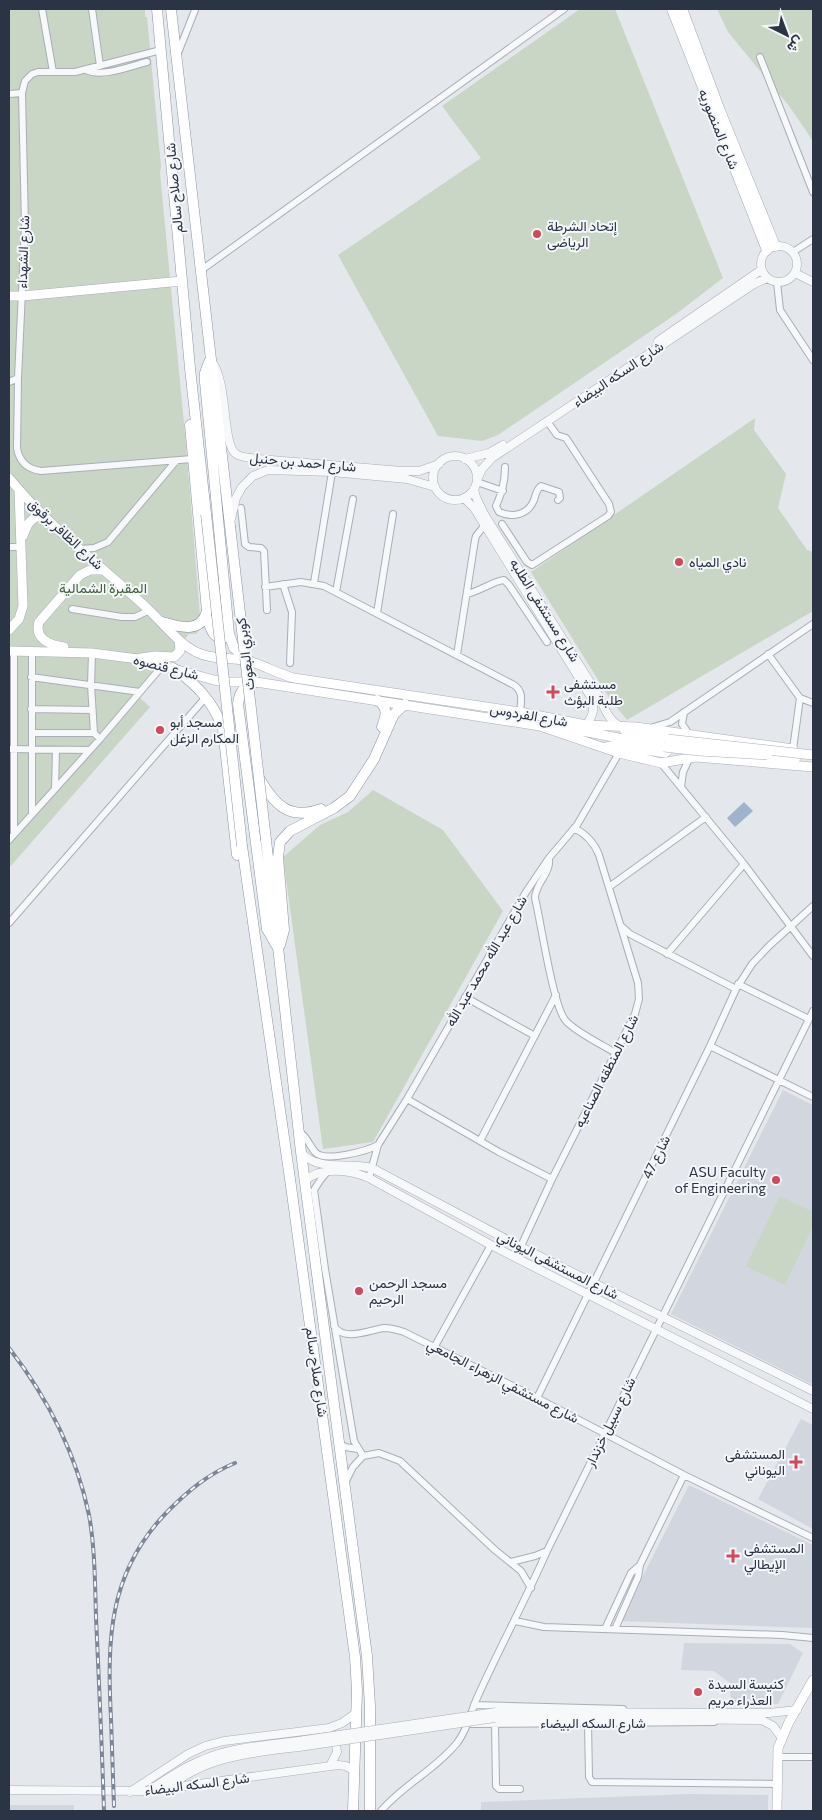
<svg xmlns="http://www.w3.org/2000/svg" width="822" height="1820" viewBox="0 0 822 1820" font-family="Commissioner,Vazirmatn,sans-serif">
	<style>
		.built { fill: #d2d6de }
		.green { fill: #c9d6c5 }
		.water { fill: #9fb4cc }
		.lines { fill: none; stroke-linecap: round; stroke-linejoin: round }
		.minor-casing { stroke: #a9aeb7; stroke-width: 8 }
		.tertiary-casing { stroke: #a9aeb7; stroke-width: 9 }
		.secondary-casing { stroke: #a9aeb7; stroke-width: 10 }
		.primary-casing { stroke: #a3abb8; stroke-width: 11 }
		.trunk-casing { stroke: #8b94a3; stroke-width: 11 }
		.minor { stroke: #f7f8fa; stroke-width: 6 }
		.tertiary { stroke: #f7f8fa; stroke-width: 8 }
		.secondary { stroke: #fff; stroke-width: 9 }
		.primary { stroke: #fff; stroke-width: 10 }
		.trunk { stroke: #fff; stroke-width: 10 }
		.rail-casing { stroke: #7d8696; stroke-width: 4 }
		.rail { stroke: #f4f6f9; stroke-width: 2; stroke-dasharray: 5.5; stroke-linecap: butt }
		.tertiary-bridge-casing { stroke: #a9aeb7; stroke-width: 9; stroke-linecap: butt }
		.secondary-bridge-casing { stroke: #a9aeb7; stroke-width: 10; stroke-linecap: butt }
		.trunk-bridge-casing { stroke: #8b94a3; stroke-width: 11; stroke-linecap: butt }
		.tertiary-bridge { stroke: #f7f8fa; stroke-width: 8 }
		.secondary-bridge { stroke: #fff; stroke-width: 9 }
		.trunk-bridge { stroke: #fff; stroke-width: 10 }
		.poi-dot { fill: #d1495b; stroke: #f4f6f9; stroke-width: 2 }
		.labels { text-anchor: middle; stroke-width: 4; stroke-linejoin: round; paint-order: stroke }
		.street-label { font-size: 14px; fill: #2b3445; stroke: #f4f6f9 }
		.poi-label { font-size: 14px; fill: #2b3445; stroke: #f4f6f9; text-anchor: start }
		.park-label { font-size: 14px; fill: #3f6138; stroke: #f4f6f9 }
	</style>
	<rect width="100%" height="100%" fill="#e4e7ec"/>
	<!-- built -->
	<path class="built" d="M783,1090L813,1105V1385L671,1314Z
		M801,1419L813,1425V1529L758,1499Z
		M689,1485L813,1545V1628L620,1621Z
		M684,1643L790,1644L803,1653L778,1704L731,1703L730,1683L714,1671L681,1670Z
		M689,1794L768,1795V1811H481V1802Z
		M9,1805H74V1811H9Z"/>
	<!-- green -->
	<path class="green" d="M9,9H145V17H147L161,166L160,173L186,445L201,628L196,634H189L138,696L150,707L9,868Z
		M580,9H615L723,278L676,314L498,435L482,441L438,436L338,255L481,158L442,106Z
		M717,9H813V141L789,106L728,32Z
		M755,418L754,430L786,474L778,508L807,550L813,552V611L627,720L610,699L531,572Z
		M373,790L443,830L503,911L373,1142L323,1149L283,857L320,825L348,812Z
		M780,1196L813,1212V1226L785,1285L746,1266Z"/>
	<!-- water -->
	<path class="water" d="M744,802L753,811L735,827L727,818Z"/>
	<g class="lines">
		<!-- minor casing -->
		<g class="minor-casing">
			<path id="minor" d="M42,9L53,72
				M92,9L100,66
				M161,50L75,72H38L32,74L25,81L22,93L25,226L18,378L17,448C19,461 27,469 41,471L192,459
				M178,53L195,10
				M760,57L813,192
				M86,70C102,78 130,66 147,62
				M9,94L22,93
				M793,252L813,239
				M200,271L564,9
				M777,282L780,310L813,360
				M9,382L18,378
				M505,467C505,482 502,492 496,506L499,512C513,518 528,515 534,500C536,494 536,490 541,486L559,492L560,498L558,500
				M477,482L503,491
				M241,508L245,544L249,547L261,548L264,551L267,610
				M502,524L527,562L532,565L608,516L611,512L609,504L566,438L557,435L547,421
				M9,547H20
				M80,549L94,548L108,542L176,461
				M314,583L332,472
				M283,584L292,612L290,663
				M265,587L301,582L324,586L514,685C524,692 521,701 520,712
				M336,592L353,499
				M467,594C478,592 496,580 504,580L509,585L547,642
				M72,609L122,617H135L150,610
				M377,613L393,514
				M14,651V834
				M32,651V813
				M92,653L91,685L94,733L100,739
				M768,654L800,698
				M457,655L475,540L476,536L484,526
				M31,677L140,692
				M800,698L813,703
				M31,709L92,710
				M684,712L682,724L689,734
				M650,728L670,722L813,624
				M32,733H94
				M9,749L90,750
				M793,749L800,698
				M661,763L744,864L813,956
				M681,787L683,772L690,757
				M55,789L56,750
				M9,840L100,739L163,665
				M549,859C551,873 535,884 535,898C541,922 553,1007 566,1021C576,1032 602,1045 616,1053
				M609,887L706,817
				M9,923L206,697
				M621,926L630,934L736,989
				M667,954L744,864
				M738,984L809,1019
				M465,997L535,1036
				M710,1046L813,1097
				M407,1099L499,1152L552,1179
				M299,1131C308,1138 310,1147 316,1153C326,1162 367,1151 378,1145
				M480,1141L556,995
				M328,1171L321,1179L314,1190L325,1269L354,1441L363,1456
				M369,1178L378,1145L407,1099L526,892L549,858L577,825L619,753
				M516,1257L552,1179L635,1014L639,999L638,983L599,855C594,842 586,834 574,828
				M334,1326C344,1342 369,1330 384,1328C391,1328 398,1330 404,1332L537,1398L684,1475L813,1538
				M435,1346L491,1245
				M537,1398L710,1046L736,989L752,964L769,946L813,906
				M339,1443L345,1447L358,1449
				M346,1481L353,1467L363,1456L379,1453L400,1461L495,1550L521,1571L531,1588
				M511,1562L535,1556L547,1551
				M515,1621L544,1627L782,1635L813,1638
				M605,1629L631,1573L640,1565
				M615,1629L638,1577L640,1565L684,1475
				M474,1705L623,1709
				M495,1723L496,1786L499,1789H520
				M588,1723L589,1777L592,1782L777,1784
				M472,1724L714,1722
				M777,1757H813
				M381,1811C403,1785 435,1770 457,1743C468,1729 470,1714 477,1698C499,1649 525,1601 547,1551L813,1011"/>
		</g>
		<!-- tertiary casing -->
		<g class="tertiary-casing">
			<path id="tertiary" d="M761 264a18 18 0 1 1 36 0a18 18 0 1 1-36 0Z
				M795,273L813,282
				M658,341L761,270
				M212,362C228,382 222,445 236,454C242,458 252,458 259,459L402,471H419L439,464
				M433 478a22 22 0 1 1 44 0a22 22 0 1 1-44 0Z
				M465,459L489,453L503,445
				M477,480L482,469L492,458L754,284L767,278
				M474,489L476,497L484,514L600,698C605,710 609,721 621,727
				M464,498L474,508L592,699C595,709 593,717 586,725
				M231,519L236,498L242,487L253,476L268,470L332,472L407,479L435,487
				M301,1152C319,1173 348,1161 372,1168L521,1247L813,1391
				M305,1181C321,1166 350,1170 369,1178L491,1245L813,1409
				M496,1712L769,1713L797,1710
				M495,1718L762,1720L773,1726L782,1738
				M330,1766L337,1752L335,1735
				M151,1789C167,1779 184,1767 202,1760C234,1746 271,1745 305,1740
				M166,1789C208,1754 255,1753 306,1746
				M9,1790L147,1791L338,1765L346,1766L353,1770
				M130,1792L188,1754L205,1746L224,1741L329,1728L342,1723L356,1713"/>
		</g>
		<!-- secondary casing -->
		<g class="secondary-casing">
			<path id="secondary" d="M9,296H22L182,281
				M9,478C49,527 101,566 148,609C163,623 177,642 196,652C212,660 230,657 248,661C264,665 278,674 294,678L520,712L586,725L636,727L793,749
				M23,536C27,524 31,516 44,516
				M9,630L19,619L23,606L19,490
				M64,647C50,645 34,639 39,622L80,575L90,570H104
				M9,651L92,653L138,659L214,680L226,682H256L540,726L619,753L661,763L696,757L813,767
				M141,658L155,656L174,657L180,651L179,640
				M548,727L567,728L664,747
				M624,730L632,733L668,739
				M606,747L614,745L665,753L671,748L674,742
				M767,755L797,757
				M777,1811L778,1748L789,1722L813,1680"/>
		</g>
		<!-- primary casing -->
		<g class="primary-casing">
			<path id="primary" d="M672,9L767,250
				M682,9L720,111L775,246"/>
		</g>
		<!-- trunk casing -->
		<g class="trunk-casing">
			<path id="trunk" d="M157,9L190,368L206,514
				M171,9L230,526
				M209,362L205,373V382L229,634L234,648L249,661
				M206,615C210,625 212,641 225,637
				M162,622C179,627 201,634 207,611L190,425
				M173,668C196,684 213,701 223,729L237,855
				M256,682C245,685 239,692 238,704L267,929L278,948
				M377,700C389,707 386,716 382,727
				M259,778C274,804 289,821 321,809
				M266,840L301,1152L367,1656L370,1706V1811
				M242,846L291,1186L355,1657L357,1691L353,1811
				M280,945L284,930L278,857L280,842L290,831L334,808L350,796L374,759L394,714L405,704"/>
		</g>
		<!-- minor -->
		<use href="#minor" class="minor"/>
		<!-- tertiary -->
		<use href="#tertiary" class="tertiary"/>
		<!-- secondary -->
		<use href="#secondary" class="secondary"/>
		<!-- primary -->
		<use href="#primary" class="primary"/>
		<!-- trunk -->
		<use href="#trunk" class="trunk"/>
		<!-- rail casing -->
		<g class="rail-casing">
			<path id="rail" d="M9,1348C47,1397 76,1453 89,1515C95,1548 95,1584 96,1617C99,1682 102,1747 104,1811
				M114,1806C113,1777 112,1748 111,1719C107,1639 108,1572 168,1511C188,1491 208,1474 235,1463"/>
		</g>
		<!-- rail -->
		<use href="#rail" class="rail"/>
		<!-- tertiary-bridge casing -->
		<g class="tertiary-bridge-casing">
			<path id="tertiary-bridge" d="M305,1740L496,1712
				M306,1746L495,1718"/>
		</g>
		<!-- secondary-bridge casing -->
		<g class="secondary-bridge-casing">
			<path id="secondary-bridge" d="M668,739L813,755
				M664,747L699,751L767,755"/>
		</g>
		<!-- trunk-bridge casing -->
		<g class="trunk-bridge-casing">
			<path id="trunk-bridge" d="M206,514L242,846
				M230,526L266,840"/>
		</g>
		<!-- tertiary-bridge -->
		<use href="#tertiary-bridge" class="tertiary-bridge"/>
		<!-- secondary-bridge -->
		<use href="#secondary-bridge" class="secondary-bridge"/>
		<!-- trunk-bridge -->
		<use href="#trunk-bridge" class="trunk-bridge"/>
	</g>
	<!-- markers -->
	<g class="poi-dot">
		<circle cx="537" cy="234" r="5"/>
		<circle cx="679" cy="562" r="5"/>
		<path d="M550.5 684.5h5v5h5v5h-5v5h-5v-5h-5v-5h5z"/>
		<circle cx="160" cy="730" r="5"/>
		<circle cx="776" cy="1180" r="5"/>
		<circle cx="359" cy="1291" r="5"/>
		<path d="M793.5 1454.5h5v5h5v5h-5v5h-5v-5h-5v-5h5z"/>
		<path d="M730.5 1548.5h5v5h5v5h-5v5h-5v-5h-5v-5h5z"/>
		<circle cx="698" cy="1692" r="5"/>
	</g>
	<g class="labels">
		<!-- street labels -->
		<g class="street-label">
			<text transform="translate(719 129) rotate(68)" y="5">شارع المنصوريه</text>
			<text transform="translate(174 188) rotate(-95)" y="5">شارع صلاح سالم</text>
			<text transform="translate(23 252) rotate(-88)" y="5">شارع الشهداء</text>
			<text transform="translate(618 374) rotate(-34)" y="5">شارع السكه البيضاء</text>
			<text transform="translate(303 462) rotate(5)" y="5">شارع احمد بن حنبل</text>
			<text transform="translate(66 534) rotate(43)" y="5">شارع الظافر برقوق</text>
			<text transform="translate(545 610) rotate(58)" y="5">شارع مستشفى الطلبه</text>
			<text transform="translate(245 654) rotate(-97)" y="5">كوبري البعوث</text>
			<text transform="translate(166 667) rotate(14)" y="5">شارع قنصوه</text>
			<text transform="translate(529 715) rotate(10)" y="5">شارع الفردوس</text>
			<text transform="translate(486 961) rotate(-60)" y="5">شارع عبد الله محمد عبد الله</text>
			<text transform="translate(606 1071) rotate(-63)" y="5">شارع المنطقه الصناعيه</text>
			<text transform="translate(656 1157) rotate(-64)" y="5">شارع 47</text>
			<text transform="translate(558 1265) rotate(27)" y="5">شارع المستشفى اليوناني</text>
			<text transform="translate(317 1372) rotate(82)" y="5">شارع صلاح سالم</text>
			<text transform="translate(503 1381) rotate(27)" y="5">شارع مستشفي الزهراء الجامعي</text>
			<text transform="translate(610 1422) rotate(-64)" y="5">شارع سبيل خزندار</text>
			<text x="593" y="1728">شارع السكه البيضاء</text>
			<text transform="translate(197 1784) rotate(-7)" y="5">شارع السكه البيضاء</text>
		</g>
		<!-- poi labels -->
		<g class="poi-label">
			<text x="547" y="231">إتحاد الشرطة<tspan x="547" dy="16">الرياضى</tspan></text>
			<text x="689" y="567">نادي المياه</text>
			<text x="564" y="689">مستشفى<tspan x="564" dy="16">طلبة البؤث</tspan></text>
			<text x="170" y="727">مسجد أبو<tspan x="170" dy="16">المكارم الزغل</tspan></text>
			<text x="766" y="1177" text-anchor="end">ASU Faculty<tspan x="766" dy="16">of Engineering</tspan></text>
			<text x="369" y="1288">مسجد الرحمن<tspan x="369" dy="16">الرحيم</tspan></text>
			<text x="785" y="1459" text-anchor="end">المستشفى<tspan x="785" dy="16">اليوناني</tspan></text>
			<text x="744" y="1553">المستشفى<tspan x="744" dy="16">الإيطالي</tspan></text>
			<text x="708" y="1689">كنيسة السيدة<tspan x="708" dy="16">العذراء مريم</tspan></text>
		</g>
		<!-- park labels -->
		<g class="park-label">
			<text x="103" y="593">المقبرة الشمالية</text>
		</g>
	</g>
	<!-- border -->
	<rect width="822" height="1820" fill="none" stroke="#2b3445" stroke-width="20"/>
	<!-- north arrow -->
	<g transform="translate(787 35) rotate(138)" stroke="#f4f6f9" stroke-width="4" paint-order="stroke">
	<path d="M0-4L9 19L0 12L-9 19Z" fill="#2b3445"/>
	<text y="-8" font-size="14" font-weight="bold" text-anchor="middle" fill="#2b3445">ش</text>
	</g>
</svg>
